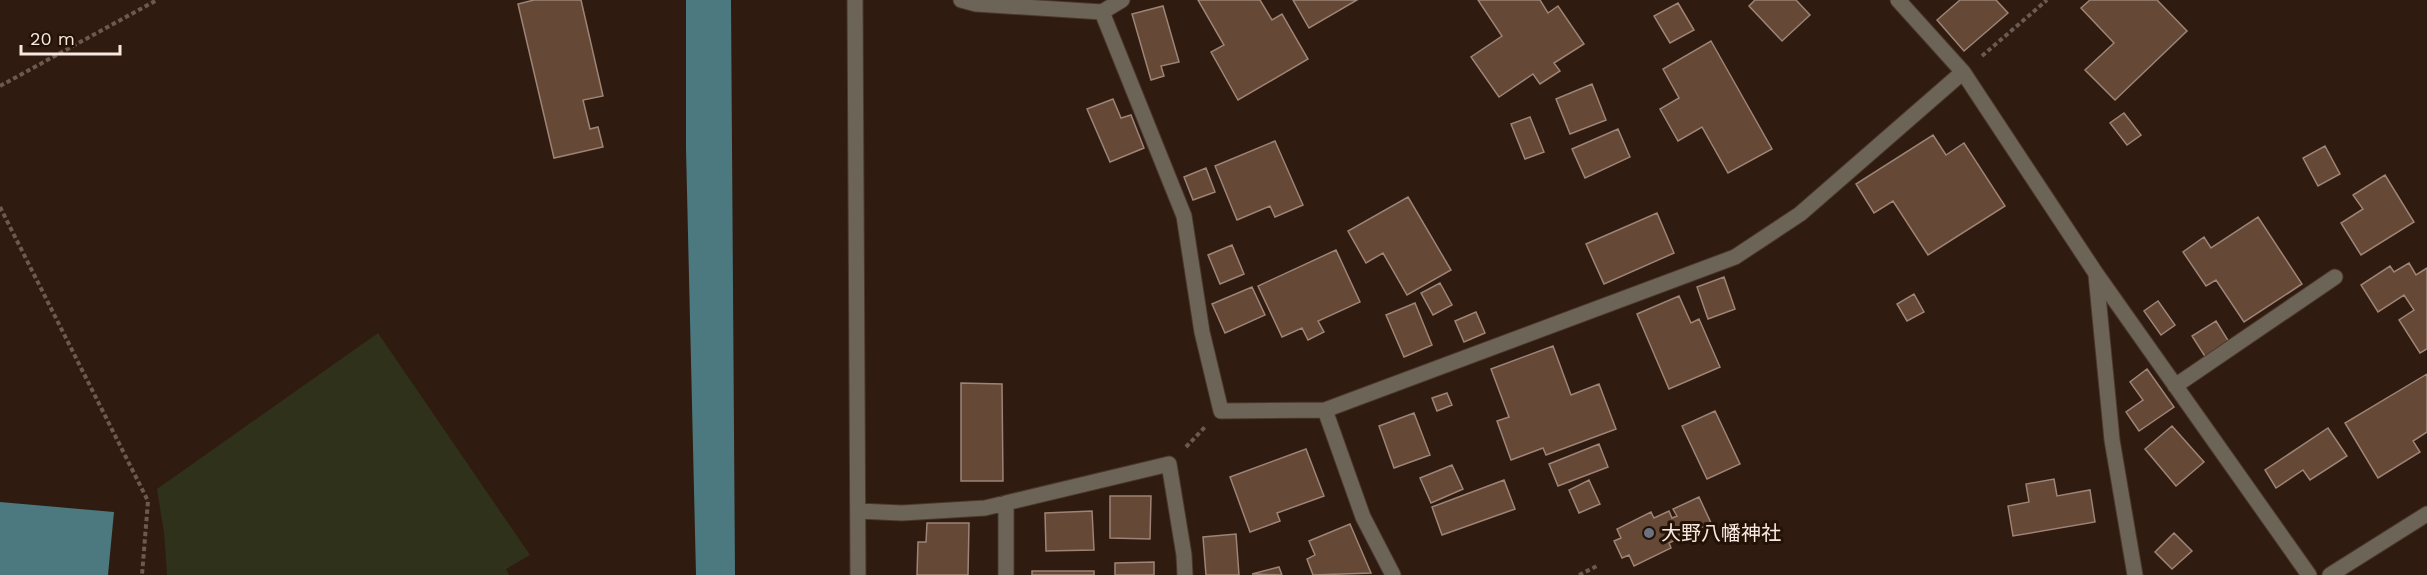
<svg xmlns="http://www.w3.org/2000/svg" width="2427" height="575" viewBox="0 0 2427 575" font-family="'Work Sans','Noto Sans JP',sans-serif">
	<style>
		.green { fill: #2f311a }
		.water { fill: #4c787f }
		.building { fill: #654836; stroke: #9d8476; stroke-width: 1.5 }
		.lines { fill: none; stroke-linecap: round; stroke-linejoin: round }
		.minor-casing { stroke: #4b382c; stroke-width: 17 }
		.path { stroke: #6c594f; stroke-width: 4; stroke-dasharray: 4.5 3; stroke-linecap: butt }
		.minor { stroke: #6d6458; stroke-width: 15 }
		.worship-dot { fill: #6b7280; stroke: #241206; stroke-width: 2 }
		.labels { text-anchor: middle; stroke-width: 6; stroke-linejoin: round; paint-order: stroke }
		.poi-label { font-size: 20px; fill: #f7e9e1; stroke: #241206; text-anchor: start }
	</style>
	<rect width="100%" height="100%" fill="#2f1b0f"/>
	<!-- green -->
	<path class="green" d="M378,333L530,555L506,569L509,575H167L164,533L157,489Z"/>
	<!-- water -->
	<path class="water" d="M686,0H731L735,575H696L686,149Z
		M0,502L114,512L108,575H0Z"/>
	<!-- building -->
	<path class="building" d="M534,0H581L603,96L583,100L590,129L598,127L603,147L554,158L518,4Z
		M1198,0H1260L1272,20L1282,14L1308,59L1238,100L1211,52L1224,45Z
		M1293,0H1357L1309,28Z
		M1478,0H1540L1548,13L1558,6L1584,44L1554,63L1560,71L1540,84L1533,74L1499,97L1471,57L1502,36Z
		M1755,0H1796L1810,15L1782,41L1749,6Z
		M1960,0H1996L2008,13L1964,51L1937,20Z
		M2090,0H2157L2187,31L2115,100L2085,70L2114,43L2081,8Z
		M1678,3L1694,30L1670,43L1654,16Z
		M1163,6L1179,62L1161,66L1164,76L1151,80L1132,14Z
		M1711,41L1772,149L1728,173L1702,127L1678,141L1660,109L1679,98L1663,69Z
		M1592,84L1606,120L1570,134L1556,99Z
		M1113,99L1121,118L1131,115L1144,148L1110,162L1087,109Z
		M2124,113L2141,135L2127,145L2110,123Z
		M1530,117L1544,152L1525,159L1511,124Z
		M1618,129L1630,157L1585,178L1572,149Z
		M1933,135L1946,155L1964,143L2005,206L1928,255L1893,201L1874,213L1856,184Z
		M1275,141L1303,205L1275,217L1270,206L1237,220L1215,166Z
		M2325,146L2340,174L2318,186L2303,158Z
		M1206,168L1215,192L1193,200L1184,177Z
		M2385,175L2414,222L2361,255L2341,223L2363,209L2353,195Z
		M1408,197L1451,270L1407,295L1383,253L1366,263L1348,231Z
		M1657,213L1674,253L1604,284L1586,244Z
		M2258,217L2302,284L2244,322L2216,280L2206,286L2183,252L2204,237L2211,248Z
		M1232,245L1244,274L1220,284L1208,255Z
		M1336,250L1360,302L1318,321L1324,332L1308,340L1302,328L1282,337L1258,286Z
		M2409,263L2416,275L2427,268V349L2420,353L2399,320L2414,310L2404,295L2378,312L2361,285L2390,266L2394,272Z
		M1724,277L1735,309L1708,319L1697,287Z
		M1440,283L1452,305L1433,315L1421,293Z
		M1252,287L1265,315L1225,333L1212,304Z
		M1914,294L1924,312L1907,321L1897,304Z
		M1679,296L1691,323L1699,319L1720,367L1669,389L1637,314Z
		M2158,301L2175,325L2161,335L2144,311Z
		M1415,303L1432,345L1404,357L1386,315Z
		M1476,312L1485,333L1464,342L1455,321Z
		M2216,321L2229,342L2206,358L2192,336Z
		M1553,346L1571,395L1599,384L1616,429L1546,455L1543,448L1511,460L1497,421L1509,417L1491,369Z
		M2147,369L2174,407L2139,431L2126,412L2143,400L2130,382Z
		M2427,374V432L2413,441L2420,452L2378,478L2345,423Z
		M961,383L1002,384L1003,481H961Z
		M1447,393L1452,405L1437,411L1432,398Z
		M1715,411L1740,464L1707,479L1682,426Z
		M1414,413L1430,455L1394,468L1379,426Z
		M2172,426L2204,462L2176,486L2145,449Z
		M2328,428L2347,456L2310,480L2303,470L2276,488L2265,470Z
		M1599,444L1608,467L1558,486L1549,464Z
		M1306,449L1324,496L1277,513L1280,521L1250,532L1230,477Z
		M1452,465L1463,489L1431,503L1420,478Z
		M2054,479L2057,496L2090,490L2095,522L2013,536L2008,506L2029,502L2026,484Z
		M1504,480L1515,509L1442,535L1432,507Z
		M1589,480L1600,504L1579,513L1569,490Z
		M1110,496H1151L1150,539L1110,538Z
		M1699,497L1711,523L1686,535L1682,528L1677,530L1681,537L1669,543L1671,548L1634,566L1629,555L1622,558L1614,541L1621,538L1617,529L1651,512L1654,518L1669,511L1672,518L1677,516L1673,509Z
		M1092,511L1094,550L1046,551L1045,513Z
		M927,523H969L968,575H917L918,542H926Z
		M1350,524L1371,573L1313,575L1307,559L1315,555L1309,541Z
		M2174,533L2192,551L2172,569L2155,552Z
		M1236,534L1239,575H1206L1203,537Z
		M1154,562V575H1115V563Z
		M1279,567L1282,575L1252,574Z
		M1032,571H1094V575H1032Z"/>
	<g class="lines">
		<!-- minor casing -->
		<g class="minor-casing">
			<path id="minor" d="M855,0L858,575
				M961,0L976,4L1102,12L1122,0
				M1898,0L1963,72L2095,272L2309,575
				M1102,12L1184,216L1202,332L1221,411L1325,410L1735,257L1800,214L1963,72
				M2096,275L2112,440L2135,575
				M2175,386L2335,277
				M1325,410L1363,517L1393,575
				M1006,503V575
				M858,511L902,513L985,508L1169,464L1184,555L1185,575
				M2330,575L2427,514"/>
		</g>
		<!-- path -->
		<path class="path" d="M1982,56L2047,0
			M0,86L157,0
			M0,207L148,501L142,575
			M1186,447L1206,426
			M1579,575L1599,565"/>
		<!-- minor -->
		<use href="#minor" class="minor"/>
	</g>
	<!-- markers -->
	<circle class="worship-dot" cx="1649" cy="533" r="6"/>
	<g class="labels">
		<!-- poi labels -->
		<g class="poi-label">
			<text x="1661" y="540">大野八幡神社</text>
		</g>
	</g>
	<!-- scale -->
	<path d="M21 45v9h99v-9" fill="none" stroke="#f7e9e1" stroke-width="3"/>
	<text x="30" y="45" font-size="18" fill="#f7e9e1" stroke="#241206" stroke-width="4.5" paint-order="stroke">20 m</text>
</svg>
